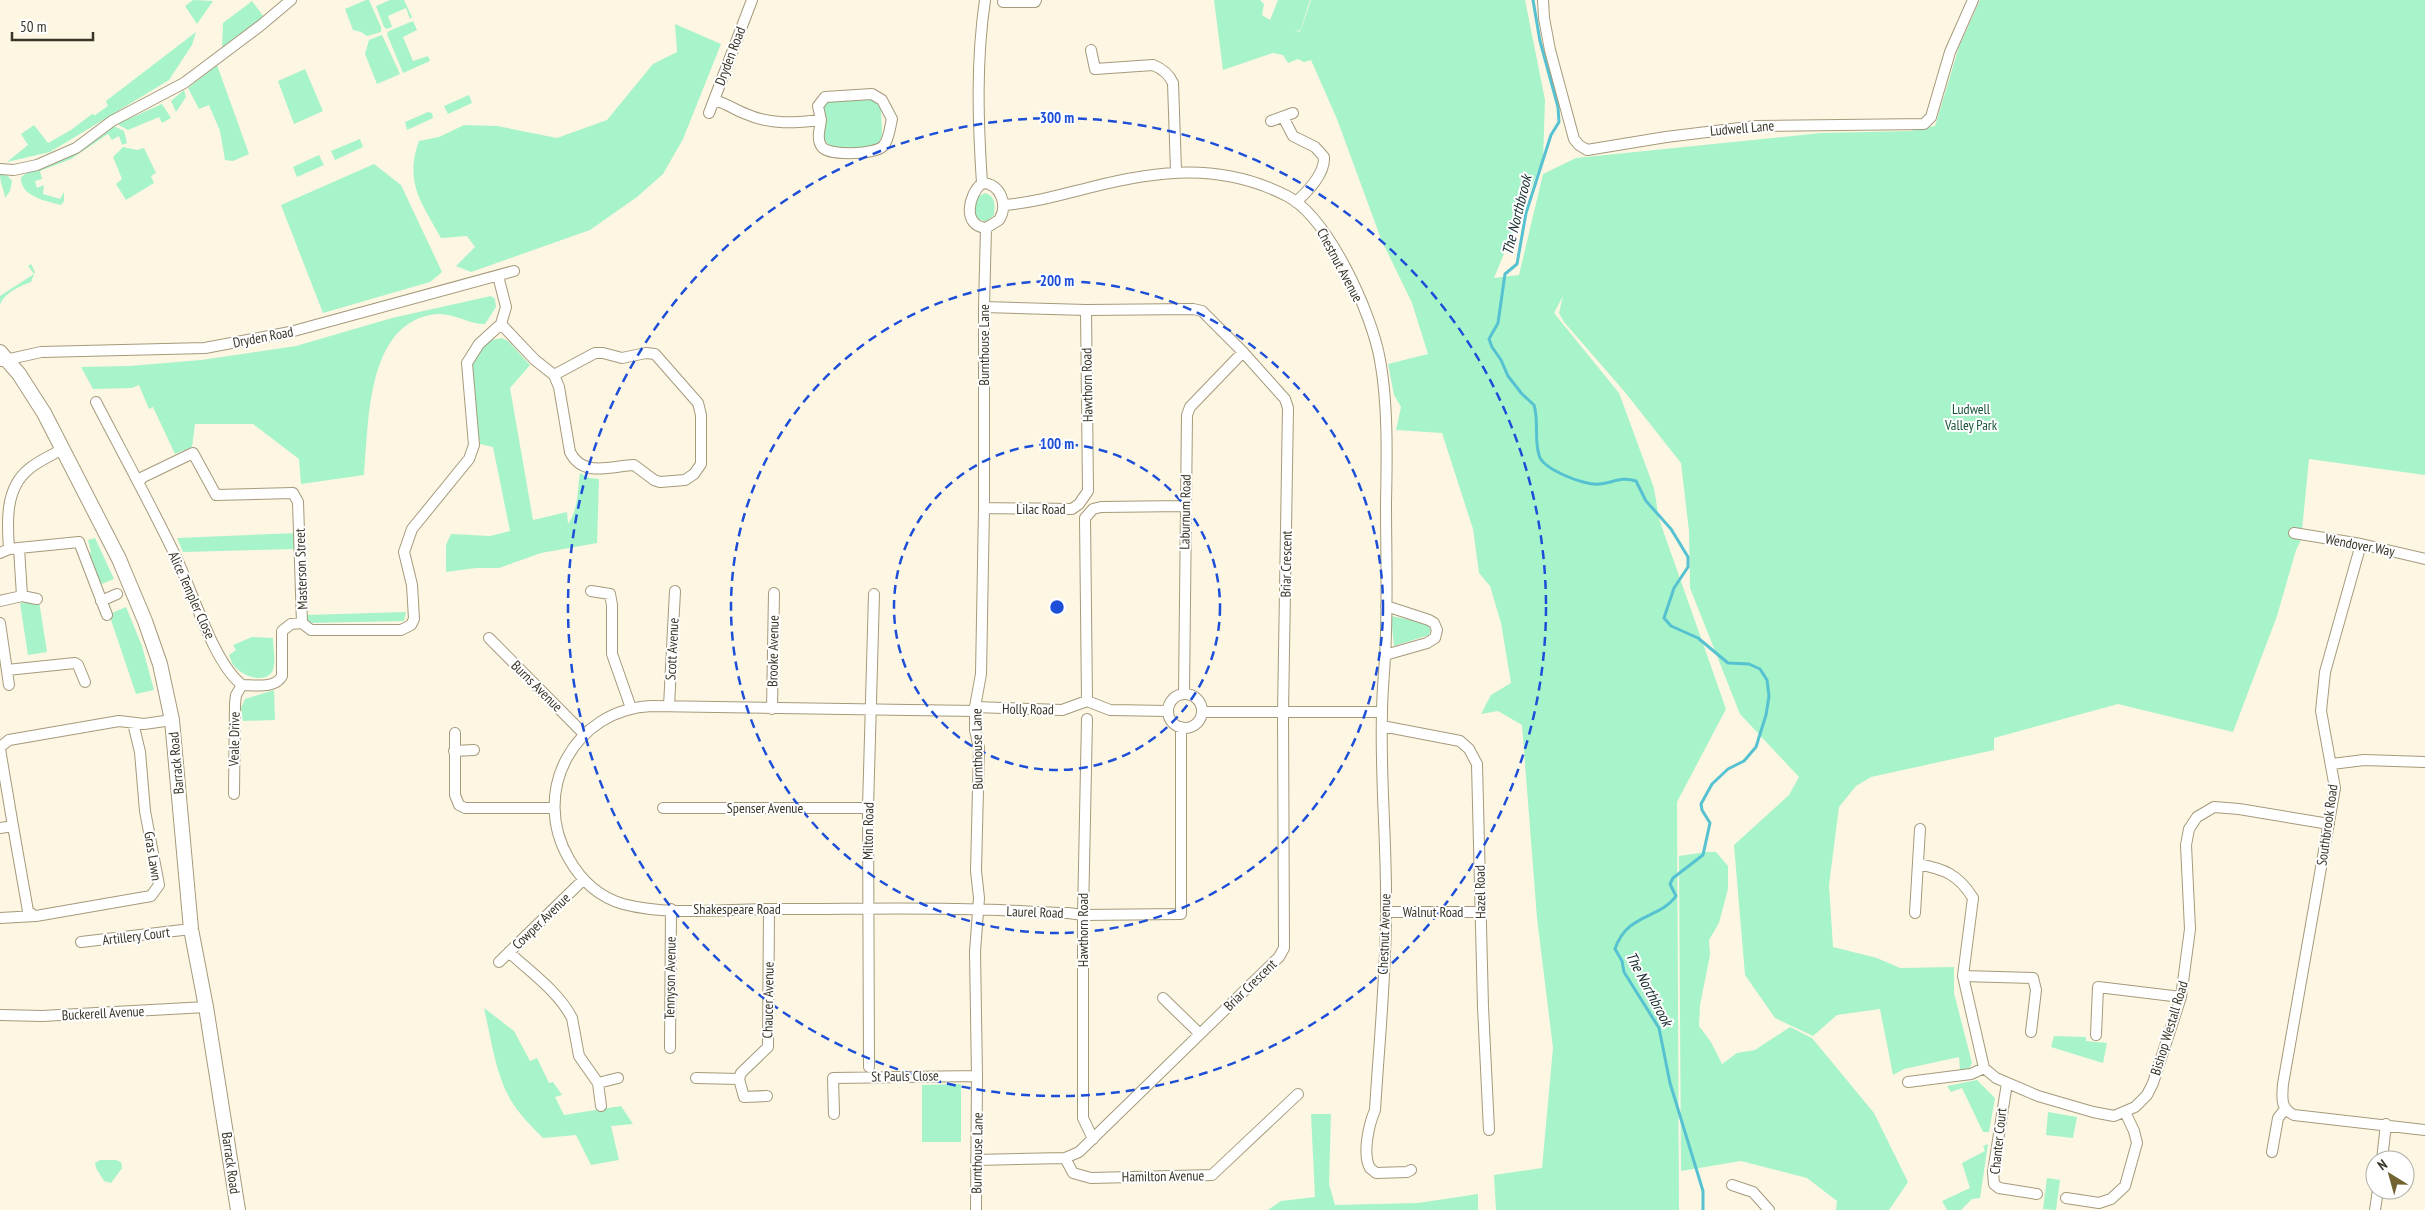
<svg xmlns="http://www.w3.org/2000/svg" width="2425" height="1210" viewBox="0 0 2425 1210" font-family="'PT Sans Narrow',sans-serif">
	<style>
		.green { fill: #a7f3ca }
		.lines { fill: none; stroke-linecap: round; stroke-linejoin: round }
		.stream { stroke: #56c2d1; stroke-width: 3 }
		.minor-casing { stroke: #a59a7b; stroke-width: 12 }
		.tertiary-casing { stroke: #a59a7b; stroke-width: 16 }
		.minor { stroke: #fff; stroke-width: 10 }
		.tertiary { stroke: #fff; stroke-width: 14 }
		.ring { fill: none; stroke: #1d4ed8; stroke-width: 2.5; stroke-dasharray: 9 6 }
		.labels { text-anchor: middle; stroke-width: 4; stroke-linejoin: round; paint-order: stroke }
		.street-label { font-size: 14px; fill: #393528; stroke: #fff }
		.park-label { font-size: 14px; fill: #165439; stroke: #fff }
		.water-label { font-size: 15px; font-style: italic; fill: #1a2e31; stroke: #fff }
		.centre { fill: #1d4ed8; stroke: #fff; stroke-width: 2.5 }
		.ring-label { font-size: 15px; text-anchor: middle; font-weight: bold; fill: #1d4ed8; stroke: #fff; stroke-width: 4; stroke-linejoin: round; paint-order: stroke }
	</style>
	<rect width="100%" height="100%" fill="#fdf6e2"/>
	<!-- green -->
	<path class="green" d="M193,0L213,1L197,24L185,6Z
		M366,0H369L381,27V32L367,36L361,32L353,30L345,9Z
		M390,0H404L412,17L410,19L406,8L388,16L392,27L387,29L384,27L376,6Z
		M1214,0H1260L1264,4L1262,15L1270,20L1278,0H1310L1300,31L1293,29L1300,32L1311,0H1525L1545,100L1543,159L1494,278L1519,275L1543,174L1576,158L1821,133L1910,131L1935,126L1959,47L1980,0H2425V475L2309,459L2301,540L2296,550L2277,616L2233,732L2118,704L1994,738V750L1871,777L1856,786L1839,807L1829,885L1833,947L1877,958L1900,968L1954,967V993L1972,1063L1969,1069L1960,1070L1959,1057L1904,1069L1893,1075L1880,1009L1837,1015L1813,1036L1775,1018L1745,975L1734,845L1789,795L1799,777L1740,714L1690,588L1689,531L1681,463L1624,391L1564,322L1559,313L1563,296L1554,313L1619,393L1654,488L1659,519L1726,709L1677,802L1679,1210H1496L1494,1175L1542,1168L1553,1048L1537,918L1522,725L1498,711L1481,714L1491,695L1511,683L1501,623L1490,586L1479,573L1473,529L1442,433L1396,430L1401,407L1394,395L1388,364L1428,354L1412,303L1381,239L1337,119L1311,60L1304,62L1298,59L1288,63L1283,55L1273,53L1223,70Z
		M252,1L264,17L222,49L223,23Z
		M413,21L417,30L403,37L413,61L428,56L430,61L403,73L387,34L389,31Z
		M675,24L721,44L683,139L663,174L637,197L590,230L471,272L456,266L475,247L467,236L441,238C422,203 404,183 419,141L439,137L464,125L497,126L557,138L607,120L653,64L677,52Z
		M196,32L192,45L169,80L50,152L7,162L28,145L21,134L34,125L48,143L71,130L92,114L95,115L108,106L106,101Z
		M382,35L400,74L377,84L365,54L369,40Z
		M217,65L249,154L233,161L225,160L220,131L209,105L199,109L188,88Z
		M305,69L323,111L294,124L278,81Z
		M184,90L186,97L176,112L171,101Z
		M469,95L472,103L448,114L444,106Z
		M872,98L881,109L882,134L880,141L870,148L835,149L828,144L824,138L822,106L827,99Z
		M162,104L171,118L162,123L159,117L128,130L117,124Z
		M428,112L432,113L433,118L407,130L405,122Z
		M114,126L124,131L127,143L122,145L119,136L112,140L108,134L71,159L40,171L42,179L35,181L37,188L44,185L43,194L60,199L64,192V201L61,205C46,201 20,197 21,177L28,172L79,151Z
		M360,139L363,147L335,160L331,151Z
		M123,147L137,150L144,148L156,173L151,176L154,183L126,200L116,184L122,179L113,157Z
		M319,155L324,165L297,177L293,167Z
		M374,164L401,185L442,272L430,282L323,313L281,205Z
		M0,174L8,176L12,181L10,191L5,198C4,188 0,185 0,174Z
		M985,193C996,196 995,206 994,215L986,222L976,218L974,211L976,198Z
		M31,264L35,272L31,282C20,286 4,293 0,305V296L34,274L28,266Z
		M491,296L495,299L496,307L485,324C466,324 451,310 430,315C366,328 369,423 364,475L301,484L299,459L253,424H195L192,447L175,454L153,407L149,409L139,385L132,388L93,389L81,367L129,366L201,360L296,346L392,318Z
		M502,338L508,341L530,365L510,388L533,520L567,512L568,524C579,507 577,492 580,473L589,478L599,479L597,543L541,553L499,568H476L446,572V545L451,534L490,536L510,531L493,447L480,444L473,402L471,366L486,341Z
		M296,533V549L183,552L177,538Z
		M95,538L114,579L99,585L88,555L91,552L88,540Z
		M39,601L47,652L28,655L20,603Z
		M126,607L142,646L154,690L136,694L111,620L112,613Z
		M406,612L404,621L308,623L305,615Z
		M1391,616L1426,623L1431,629L1429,635L1394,646Z
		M252,637L273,638C273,648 276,660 273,670C267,684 244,677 236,668C232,664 231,660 229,655L236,650L233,645Z
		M274,690L275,720L243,721L241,708L245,699Z
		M1706,852H1716L1728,866V889L1719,923L1709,940L1710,955L1700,1005L1699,1026L1711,1042L1722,1064L1737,1053L1755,1050L1790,1027L1812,1038L1874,1113L1908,1182L1889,1210H1836L1837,1201L1807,1178L1741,1161L1681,1171L1679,856Z
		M484,1008L514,1031L530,1061L537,1058L549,1083L553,1082L562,1095L555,1097L564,1115L621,1106L633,1124L611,1126L619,1160L591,1165L576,1135L543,1138C531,1126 519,1114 510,1099C495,1072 491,1038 484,1008Z
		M2054,1036L2086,1037V1041L2107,1043L2103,1063L2051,1047Z
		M1977,1080L1995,1098L1989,1132H1983L1962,1088L1951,1092L1947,1086Z
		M961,1084V1142H922V1085Z
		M2048,1112L2077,1117L2073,1138L2046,1135Z
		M1311,1114H1331L1329,1184L1335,1205L1418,1203L1478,1194V1210H1245H1268L1281,1201L1315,1197Z
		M1988,1144L1980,1198L1972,1199L1961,1210H1947L1942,1201L1970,1188L1962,1163L1985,1151L1983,1146Z
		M100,1160H116L121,1162L122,1168L111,1183L104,1181L96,1168L95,1163Z
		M2047,1178L2060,1180L2056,1210L2043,1209Z"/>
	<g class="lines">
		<!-- stream -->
		<path class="stream" d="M1533,0L1540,41L1558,107L1559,122L1551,135L1526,213L1517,264L1505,274L1498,323L1489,339L1492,347L1501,360L1508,376L1522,394L1534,405C1539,421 1534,439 1539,455C1542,469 1585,486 1599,484C1613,483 1621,476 1636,481L1646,501L1671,529L1688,557V567L1674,588L1664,618L1671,626L1698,638L1728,663L1749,664L1760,669L1767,680L1769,696L1766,715L1756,747L1744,761L1728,769L1712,784L1701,804L1702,810L1710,823L1703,855L1673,878L1670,884L1676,896C1660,919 1627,913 1615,949L1622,961L1624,972L1659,1028L1670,1083L1703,1191V1210"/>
		<!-- minor casing -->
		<g class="minor-casing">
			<path id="minor" d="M1543,0L1544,18L1550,50L1574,139L1579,145L1587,150L1666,137L1756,126L1924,124L1931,117L1950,52L1973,0
				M1003,2H1035L1036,0
				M1091,50L1095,69L1153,65C1163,69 1169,74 1173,83L1176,171
				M714,100C726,103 735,110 746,114C771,125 795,123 821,120L818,106L825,97L872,94L882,100L892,119C890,127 889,139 884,145C877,155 829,156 822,147C816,139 820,129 821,120
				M709,113L752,0
				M1283,117L1293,136L1315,147L1324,157C1325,174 1308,191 1296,202
				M1271,121L1293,113
				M0,169L14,170L37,165L76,148L112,121L184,83L260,26L291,0
				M982,183C978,122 976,61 985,0
				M982,183C1000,183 1009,205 999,220L986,228C962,226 968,195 982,183Z
				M1003,205C1032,203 1060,195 1088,188C1157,170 1221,162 1287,196C1329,218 1372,314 1380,360C1388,403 1387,458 1386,502C1386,554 1388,606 1385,657C1384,676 1382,694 1382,713C1380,779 1387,845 1386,911C1386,977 1379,1044 1375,1110C1369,1124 1362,1154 1370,1168L1376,1173L1407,1172L1411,1170
				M498,276L506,307L501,324L535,360L554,375L559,387L570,452C583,478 611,466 634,465L654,480L660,482L685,480L694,474L701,464V415L698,403L655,354L646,353L622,358L603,353H595L554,375
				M1,361L41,352L205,348L290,332L514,271
				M96,402C123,454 151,505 176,557C193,592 213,662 242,685C255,685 275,689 282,676V631L291,624L302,623
				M139,482L143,477L193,453L216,495L293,493L298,502L302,623L311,630H401L411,625L414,619L412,585L404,552L412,529L469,459L474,445L467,363L479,344L501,324
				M984,508L1072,509L1079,504L1088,491L1086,310
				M2294,533L2361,544L2425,559
				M2361,544L2325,672L2321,711L2335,788L2283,1084C2282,1098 2280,1108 2294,1115L2425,1130
				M19,548L22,596L37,599
				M9,549L79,542L107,615
				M0,553L9,549C7,522 5,488 29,469C38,461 51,456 62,449
				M591,591L610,594L612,605V654L631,708
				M0,601L22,596
				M101,601L117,594
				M0,623L9,685
				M489,638L584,734
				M1385,655L1427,643L1435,638L1437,630L1434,623L1429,620L1386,606
				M7,670L75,663L78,665L85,682
				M1184,694L1187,415L1190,407L1243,352
				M1168 711a17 17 0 1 1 34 0a17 17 0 1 1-34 0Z
				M1087,701L1085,518L1093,509L1101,507L1185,506
				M669,706L675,591
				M975,707L1062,710L1087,701L1110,710L1168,711
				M772,709L774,593
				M975,711L652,706C574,709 530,792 569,859C581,880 599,897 623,904C672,917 730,908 781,909C854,909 928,907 1000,910C1023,911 1045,913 1068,913L1083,915L1181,914V727
				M1202,712H1382
				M1087,719L1083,915V1118L1093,1139
				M1382,726L1460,741L1469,749L1477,764L1483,1007L1489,1130
				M455,733V795L459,805L465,808H554
				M0,747L9,740L119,721L144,724L172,720
				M0,749L13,826
				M454,751L474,750
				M2332,764L2364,760L2425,762
				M234,794L235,704L236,695L242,685
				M663,808H868
				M0,828L13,826L28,911L32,914
				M1918,864C1944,869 1958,874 1973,898L1963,976L1984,1068L1996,1078L2038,1096L2093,1112L2114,1116L2135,1107L2147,1095L2153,1083L2181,997L2190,929L2186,845L2189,829L2197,817L2214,807L2239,809L2329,824
				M1386,912H1480
				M1915,913L1920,829
				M0,918L36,916L151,896L159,885L145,811L140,752L133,723
				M81,942L191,929
				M509,952C531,973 558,991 572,1018L579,1056L598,1083L601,1106
				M499,962L583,880
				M1963,976L2033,978L2036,990L2031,1032
				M1163,998L1200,1034
				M0,1015L42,1016L206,1007
				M2096,1035L2098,987L2181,997
				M670,1048L671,909
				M869,1067L868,808L874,594
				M696,1078L739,1079
				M1908,1082L1971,1074L1984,1068
				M598,1083L618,1078
				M2007,1083L1993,1172L1994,1184L1999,1188L2037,1194
				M767,1096L744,1097L739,1079L741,1073L768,1047L769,909
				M834,1114L833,1078L977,1076
				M2272,1152L2278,1118L2285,1109
				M1065,1158L1073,1173L1091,1178L1212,1175L1298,1094
				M976,1160L1065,1158L1079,1152L1279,957L1284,948L1283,712L1288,408L1285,399L1243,352L1202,311L1193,309L1086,310L984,307
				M2382,1160L2386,1124
				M1732,1185L1753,1192L1769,1210
				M2066,1198L2099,1203L2111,1199L2125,1186L2137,1143L2134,1131L2125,1112
				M976,1210L977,1076L975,952L979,898L976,871L979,748L975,730V707L981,674L984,508V307L986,228
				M2375,1210L2378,1190"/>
		</g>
		<!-- tertiary casing -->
		<g class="tertiary-casing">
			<path id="tertiary" d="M0,352L19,374L44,413L119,559L145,621L160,664L172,720L191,929L206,1007L238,1210"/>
		</g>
		<!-- minor -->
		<use href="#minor" class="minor"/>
		<!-- tertiary -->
		<use href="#tertiary" class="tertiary"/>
	</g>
	<!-- distance rings -->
	<g class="ring">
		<circle cx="1057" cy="607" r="163"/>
		<circle cx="1057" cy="607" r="326"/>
		<circle cx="1057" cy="607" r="489"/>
	</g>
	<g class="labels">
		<!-- street labels -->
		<g class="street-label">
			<text transform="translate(730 56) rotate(-69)" y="5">Dryden Road</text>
			<text transform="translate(1742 128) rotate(-5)" y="5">Ludwell Lane</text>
			<text transform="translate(1340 265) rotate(62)" y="5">Chestnut Avenue</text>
			<text transform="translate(263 337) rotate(-11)" y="5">Dryden Road</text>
			<text transform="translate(984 345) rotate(-90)" y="5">Burnthouse Lane</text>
			<text transform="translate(1087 385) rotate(-91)" y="5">Hawthorn Road</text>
			<text x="1041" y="514">Lilac Road</text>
			<text transform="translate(1185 512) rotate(-89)" y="5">Laburnum Road</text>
			<text transform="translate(2360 545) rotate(11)" y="5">Wendover Way</text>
			<text transform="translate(1286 564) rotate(-89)" y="5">Briar Crescent</text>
			<text transform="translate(301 569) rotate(-92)" y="5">Masterson Street</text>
			<text transform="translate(192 595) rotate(66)" y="5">Alice Templer Close</text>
			<text transform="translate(672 649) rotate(-87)" y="5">Scott Avenue</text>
			<text transform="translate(773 651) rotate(-89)" y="5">Brooke Avenue</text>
			<text transform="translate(537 686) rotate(45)" y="5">Burns Avenue</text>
			<text transform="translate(1028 709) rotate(1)" y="5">Holly Road</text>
			<text transform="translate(234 739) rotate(-89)" y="5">Veale Drive</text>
			<text transform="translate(977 749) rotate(-91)" y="5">Burnthouse Lane</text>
			<text transform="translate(176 763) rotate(-95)" y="5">Barrack Road</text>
			<text x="765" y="813">Spenser Avenue</text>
			<text transform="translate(2327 825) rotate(-82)" y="5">Southbrook Road</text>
			<text transform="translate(868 831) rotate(-89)" y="5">Milton Road</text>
			<text transform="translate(153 856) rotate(81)" y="5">Gras Lawn</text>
			<text transform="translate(1480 892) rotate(-91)" y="5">Hazel Road</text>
			<text x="737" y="914">Shakespeare Road</text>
			<text transform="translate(1035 912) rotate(2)" y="5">Laurel Road</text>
			<text x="1433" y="917">Walnut Road</text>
			<text transform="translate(541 921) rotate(-44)" y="5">Cowper Avenue</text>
			<text transform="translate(1083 930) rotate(-90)" y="5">Hawthorn Road</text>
			<text transform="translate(1384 934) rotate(-88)" y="5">Chestnut Avenue</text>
			<text transform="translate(136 936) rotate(-7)" y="5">Artillery Court</text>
			<text transform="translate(670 978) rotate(-89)" y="5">Tennyson Avenue</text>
			<text transform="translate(1250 985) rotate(-44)" y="5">Briar Crescent</text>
			<text transform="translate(768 1000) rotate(-89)" y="5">Chaucer Avenue</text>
			<text transform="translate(103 1013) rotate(-3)" y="5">Buckerell Avenue</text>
			<text transform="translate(2169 1028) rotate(-73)" y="5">Bishop Westall Road</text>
			<text transform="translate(905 1076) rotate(-1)" y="5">St Pauls Close</text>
			<text transform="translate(1998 1141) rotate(-84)" y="5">Chanter Court</text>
			<text transform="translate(977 1153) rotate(-89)" y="5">Burnthouse Lane</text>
			<text transform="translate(231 1163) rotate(82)" y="5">Barrack Road</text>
			<text transform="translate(1163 1176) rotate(-1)" y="5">Hamilton Avenue</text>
		</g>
		<!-- park labels -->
		<g class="park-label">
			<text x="1971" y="414">Ludwell<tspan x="1971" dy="16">Valley Park</tspan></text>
		</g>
		<!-- water labels -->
		<g class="water-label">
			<text transform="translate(1517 215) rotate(-76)" y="5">The Northbrook</text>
			<text transform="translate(1649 989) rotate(62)" y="5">The Northbrook</text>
		</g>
	</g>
	<circle cx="1057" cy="607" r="8" class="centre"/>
	<g class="ring-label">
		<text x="1057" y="123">300 m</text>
		<text x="1057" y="286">200 m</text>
		<text x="1057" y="449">100 m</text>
	</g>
	<!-- north arrow -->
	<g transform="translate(2390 1175) rotate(323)"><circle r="24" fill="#ffffff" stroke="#b0aea9"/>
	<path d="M0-4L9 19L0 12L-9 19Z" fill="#736331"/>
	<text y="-8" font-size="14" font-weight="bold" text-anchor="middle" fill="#393528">N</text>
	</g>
	<!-- scale -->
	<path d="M12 32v8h81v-8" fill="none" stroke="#393528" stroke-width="2.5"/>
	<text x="20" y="32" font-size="15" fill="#393528" stroke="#ffffff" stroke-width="4" paint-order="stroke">50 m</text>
</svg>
